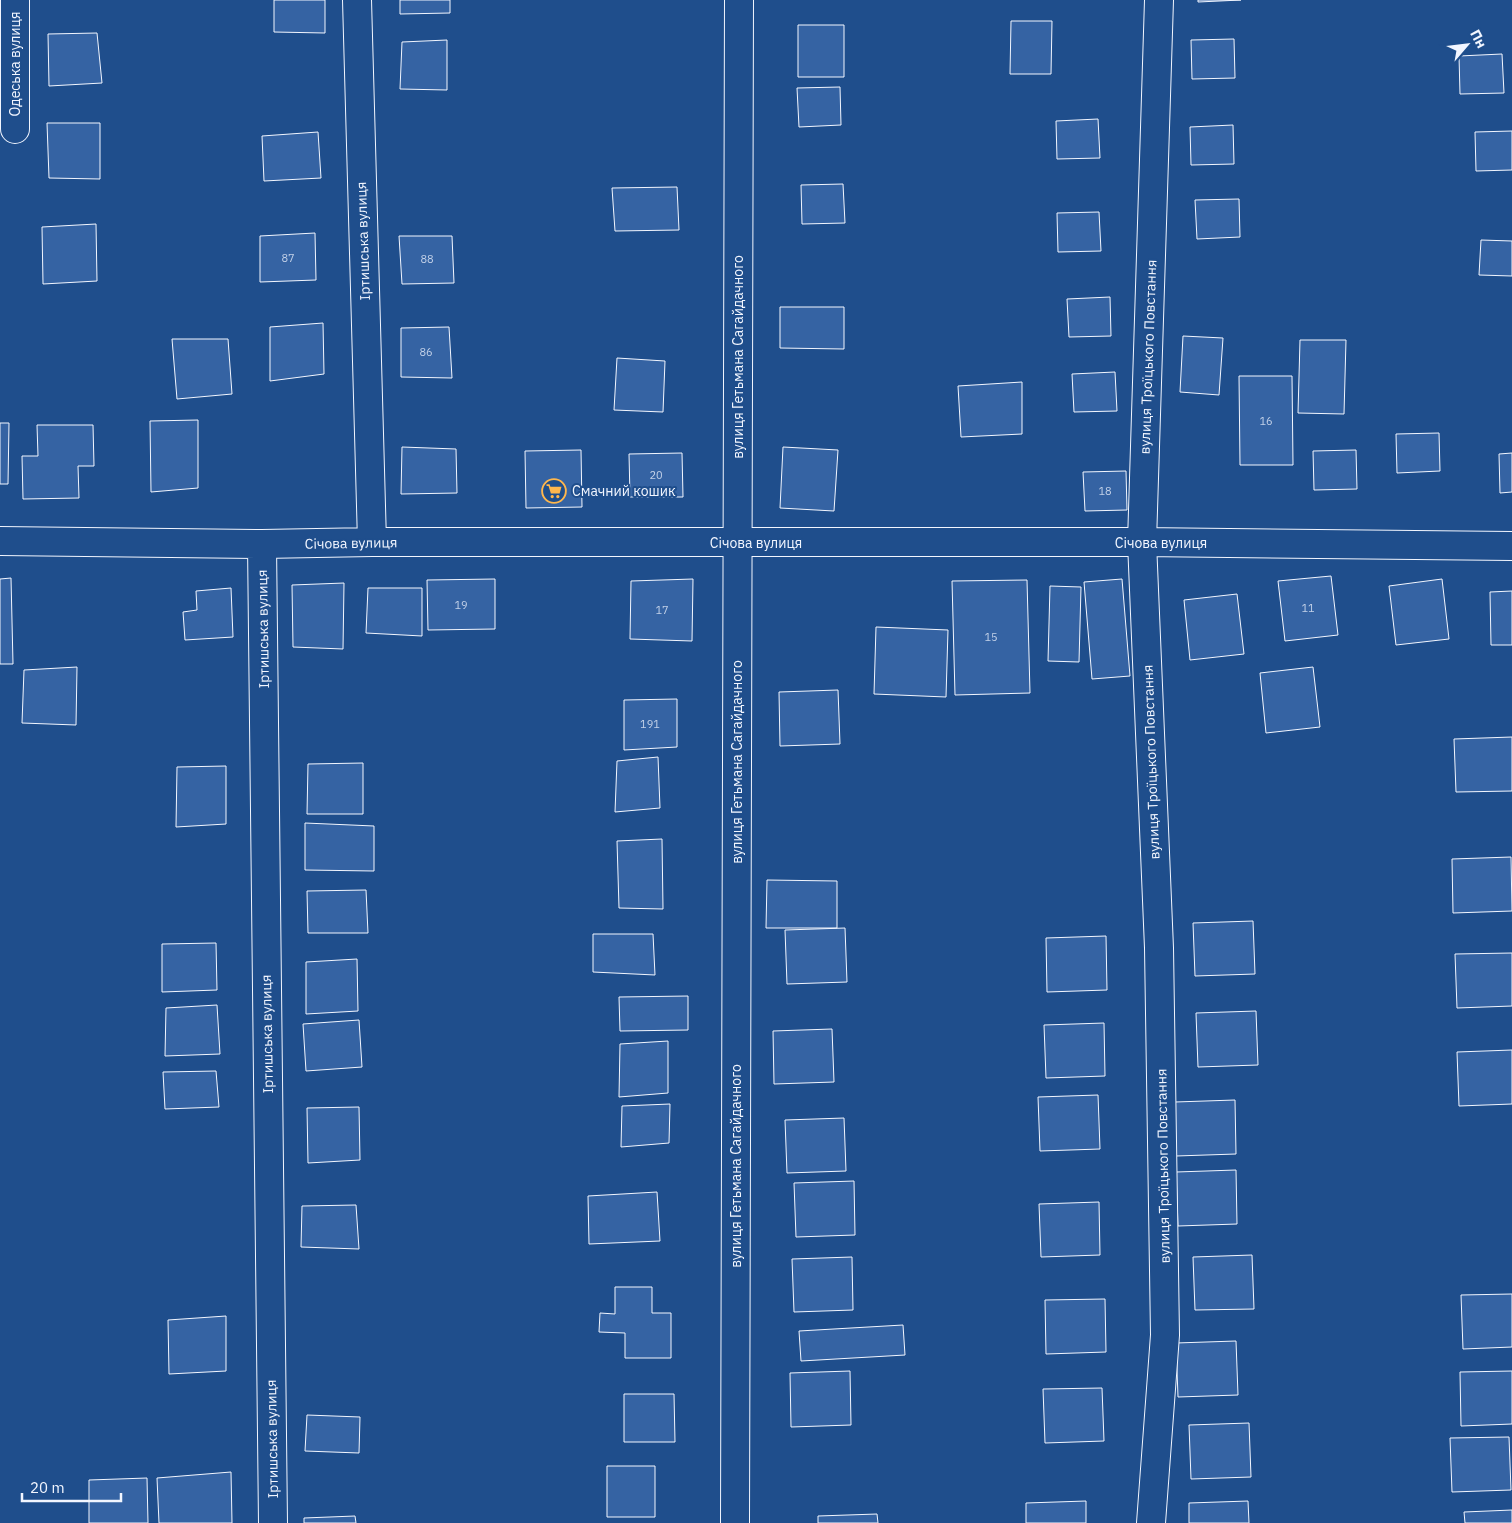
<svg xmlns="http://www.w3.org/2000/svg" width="1512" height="1523" viewBox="0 0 1512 1523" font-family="'IBM Plex Sans',sans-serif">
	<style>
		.building { fill: #3563a3; stroke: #f2f6ff }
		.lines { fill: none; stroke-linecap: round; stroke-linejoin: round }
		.minor-casing { stroke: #f2f6ff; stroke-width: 30 }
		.minor { stroke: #1f4e8c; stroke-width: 28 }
		.labels { text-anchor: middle; stroke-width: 4; stroke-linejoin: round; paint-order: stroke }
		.number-label { font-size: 11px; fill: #c3d1e8 }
		.street-label { font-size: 14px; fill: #f2f6ff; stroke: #1f4e8c }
		.poi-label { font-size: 14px; fill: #f2f6ff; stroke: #1f4e8c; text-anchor: start }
	</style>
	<rect width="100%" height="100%" fill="#1f4e8c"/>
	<!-- building -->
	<path class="building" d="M274,0H325V33L274,32Z
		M400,0H450V13L400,14Z
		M1198,0H1241L1198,2Z
		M1011,21H1052L1051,74H1010Z
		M798,25H844V77H798Z
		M97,33L102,83L49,86L48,34Z
		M1234,39L1235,78L1192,79L1191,40Z
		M447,40V90L400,89L402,42Z
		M1502,54L1504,93L1460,94L1459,56Z
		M840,87L841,125L799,127L797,88Z
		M1098,119L1100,158L1057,159L1056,121Z
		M47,123H100V179L49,178Z
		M1233,125L1234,164L1191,165L1190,127Z
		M1512,131V170L1476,171L1475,132Z
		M318,132L321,178L264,181L262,136Z
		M843,184L845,223L802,224L801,185Z
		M677,187L679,230L615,231L612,188Z
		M1239,199L1240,237L1197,239L1195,200Z
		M1099,212L1101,251L1058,252L1057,213Z
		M96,224L97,281L43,284L42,227Z
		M315,233L316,280L260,282V236Z
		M399,236H452L454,283L402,284Z
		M1481,240L1512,241V276L1479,275Z
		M1110,297L1111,336L1069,337L1067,299Z
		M780,307H844V349L780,348Z
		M323,323L324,374L270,381V327Z
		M449,327L452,378L401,377V328Z
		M1183,336L1223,338L1219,395L1180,392Z
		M172,339H228L232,394L177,399Z
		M1300,340H1346L1344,414L1298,413Z
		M617,358L665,361L663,412L614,410Z
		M1115,372L1117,411L1074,412L1072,374Z
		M1239,376H1292L1293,465H1240Z
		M1022,382V434L961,437L958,386Z
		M198,420V488L151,492L150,421Z
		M0,423H9L8,484H0Z
		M37,425H93L94,466H78L79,498L23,499L22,456H38Z
		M1439,433L1440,471L1397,473L1396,434Z
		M402,447L456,449L457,493L401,494Z
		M783,447L838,450L834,511L780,508Z
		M581,450L582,507L526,508L525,451Z
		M1356,450L1357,489L1314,490L1313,451Z
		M682,453L683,497H630L629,454Z
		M1512,453V492L1500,493L1499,454Z
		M1126,471L1127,510L1085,511L1083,472Z
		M1331,576L1338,635L1285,641L1278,581Z
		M11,578L13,664H0V579Z
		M495,579V629L428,630L427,580Z
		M693,579L692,641L630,639L631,581Z
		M1122,579L1130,676L1092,679L1084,582Z
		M1442,579L1449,639L1396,645L1389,586Z
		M1027,580L1030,693L955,695L952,581Z
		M344,583L343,649L293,647L292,585Z
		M1050,586L1081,587L1079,662L1048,661Z
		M231,588L233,637L185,640L183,612L197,610L196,591Z
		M368,588H422V636L366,633Z
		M1512,591V645H1491L1490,592Z
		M1237,594L1244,654L1190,660L1184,600Z
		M876,627L948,630L946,697L874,694Z
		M77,667L76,725L22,723L24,670Z
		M1313,667L1320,727L1266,733L1260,673Z
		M838,690L840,744L780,746L779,692Z
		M677,699V747L624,750V700Z
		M1512,737V791L1456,792L1454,739Z
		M658,757L660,808L615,812L617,761Z
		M363,763V814H307L308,764Z
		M226,766V824L176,827L177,767Z
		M305,823L374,826V871L305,870Z
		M662,839L663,909L619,908L617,841Z
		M1511,857L1512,911L1453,913L1452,859Z
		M767,880L837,881V928H766Z
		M366,890L368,933H308L307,891Z
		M1253,921L1255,974L1195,976L1193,923Z
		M845,928L847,982L787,984L785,930Z
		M593,934H653L655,975L593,972Z
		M1106,936L1107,990L1047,992L1046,938Z
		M216,943L217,990L162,992V944Z
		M1512,953V1006L1457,1008L1455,954Z
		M357,959L358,1011L306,1014V962Z
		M688,996V1030L620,1031L619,997Z
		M217,1005L220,1054L165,1056L166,1008Z
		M1256,1011L1258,1065L1198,1067L1196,1013Z
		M359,1020L362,1067L306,1071L303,1024Z
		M1104,1023L1105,1076L1046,1078L1044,1025Z
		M832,1029L834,1082L774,1084L773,1031Z
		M668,1041V1093L619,1097L620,1044Z
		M1512,1050V1104L1459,1106L1457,1052Z
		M216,1071L219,1107L165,1109L163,1072Z
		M1098,1095L1100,1149L1040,1151L1038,1097Z
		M1235,1100L1236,1154L1176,1156L1175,1102Z
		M670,1104L669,1143L621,1147L622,1106Z
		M359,1107L360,1160L308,1163L307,1108Z
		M844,1118L846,1171L787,1173L785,1120Z
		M1236,1170L1237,1224L1178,1226L1176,1172Z
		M854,1181L855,1235L796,1237L794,1183Z
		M657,1192L660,1241L589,1244L588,1196Z
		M1099,1202L1100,1255L1041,1257L1039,1204Z
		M356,1205L359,1249L301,1247L302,1206Z
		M1252,1255L1254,1309L1195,1310L1193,1257Z
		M852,1257L853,1310L794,1312L792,1259Z
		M615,1287H652V1313H671V1358H625V1333L599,1332L600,1313L615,1314Z
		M1512,1294V1347L1463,1349L1461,1295Z
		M1105,1299L1106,1352L1046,1354L1045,1300Z
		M226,1316V1371L169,1374L168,1320Z
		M903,1325L905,1355L801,1361L799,1331Z
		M1236,1341L1238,1395L1178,1397L1176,1343Z
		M850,1371L851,1425L791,1427L790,1373Z
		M1512,1371V1424L1461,1426L1460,1372Z
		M1102,1388L1104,1441L1045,1443L1043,1389Z
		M624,1394H674L675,1442H624Z
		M307,1415L360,1417L359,1453L305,1451Z
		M1249,1423L1251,1477L1191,1479L1189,1425Z
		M1509,1437L1511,1490L1452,1492L1450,1438Z
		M607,1466H655V1517H607Z
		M231,1472L232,1523H159L157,1478Z
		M147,1478L148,1523H89V1480Z
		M1086,1501V1523H1026V1503Z
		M1248,1501L1249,1523H1189V1503Z
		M1512,1510V1523H1465L1464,1512Z
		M877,1514L878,1523H818V1516Z
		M355,1516L356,1523H304V1518Z"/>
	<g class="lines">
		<!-- minor casing -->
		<g class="minor-casing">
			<path id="minor" d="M357,0L372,542
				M15,129V0
				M0,541L262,544L372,542H1142L1512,546
				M262,544L273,1523
				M735,1523L739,0
				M1151,1523L1165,1335L1159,948L1142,542L1159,0"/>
		</g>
		<!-- minor -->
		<use href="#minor" class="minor"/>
	</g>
	<!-- icons -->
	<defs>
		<g id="supermarket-ring" transform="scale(1.25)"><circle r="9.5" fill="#1f4e8c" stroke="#ffb74d" stroke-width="1.5"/><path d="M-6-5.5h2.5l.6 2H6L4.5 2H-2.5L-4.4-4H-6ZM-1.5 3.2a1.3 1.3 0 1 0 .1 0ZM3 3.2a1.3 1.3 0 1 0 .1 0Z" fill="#ffb74d"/></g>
	</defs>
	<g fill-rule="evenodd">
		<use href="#supermarket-ring" x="554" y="491"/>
	</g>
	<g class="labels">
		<!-- number labels -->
		<g class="number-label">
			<text x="288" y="262">87</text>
			<text x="427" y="263">88</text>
			<text x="426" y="356">86</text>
			<text x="1266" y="425">16</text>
			<text x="656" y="479">20</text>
			<text x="1105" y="495">18</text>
			<text x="461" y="609">19</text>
			<text x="1308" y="612">11</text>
			<text x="662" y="614">17</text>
			<text x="991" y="641">15</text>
			<text x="650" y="728">191</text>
		</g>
		<!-- street labels -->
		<g class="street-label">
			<text transform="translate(15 64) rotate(-90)" y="5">Одеська вулиця</text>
			<text transform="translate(363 241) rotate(-92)" y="5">Іртишська вулиця</text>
			<text transform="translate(738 357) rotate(-90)" y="5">вулиця Гетьмана Сагайдачного</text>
			<text transform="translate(1148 357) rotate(-88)" y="5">вулиця Троїцького Повстання</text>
			<text transform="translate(351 543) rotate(-1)" y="5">Січова вулиця</text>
			<text x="756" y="548">Січова вулиця</text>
			<text x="1161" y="548">Січова вулиця</text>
			<text transform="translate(263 629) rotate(-91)" y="5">Іртишська вулиця</text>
			<text transform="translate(737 762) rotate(-90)" y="5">вулиця Гетьмана Сагайдачного</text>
			<text transform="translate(1151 762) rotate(-92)" y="5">вулиця Троїцького Повстання</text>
			<text transform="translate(267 1034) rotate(-91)" y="5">Іртишська вулиця</text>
			<text transform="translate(736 1166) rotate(-90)" y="5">вулиця Гетьмана Сагайдачного</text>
			<text transform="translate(1163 1166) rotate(-91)" y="5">вулиця Троїцького Повстання</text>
			<text transform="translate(272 1439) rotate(-91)" y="5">Іртишська вулиця</text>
		</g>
		<!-- poi labels -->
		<g class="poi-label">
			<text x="572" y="496">Смачний кошик</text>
		</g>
	</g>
	<!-- north arrow -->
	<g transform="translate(1467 45) rotate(62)" stroke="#1f4e8c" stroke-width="4" paint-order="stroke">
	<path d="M0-4L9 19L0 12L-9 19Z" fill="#f2f6ff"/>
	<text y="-8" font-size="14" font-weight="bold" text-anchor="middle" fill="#f2f6ff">Пн</text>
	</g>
	<!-- scale -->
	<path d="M22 1493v8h99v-8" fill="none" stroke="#f2f6ff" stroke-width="2.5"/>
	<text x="30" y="1493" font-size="15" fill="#f2f6ff" stroke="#1f4e8c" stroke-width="4" paint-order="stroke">20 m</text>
</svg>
